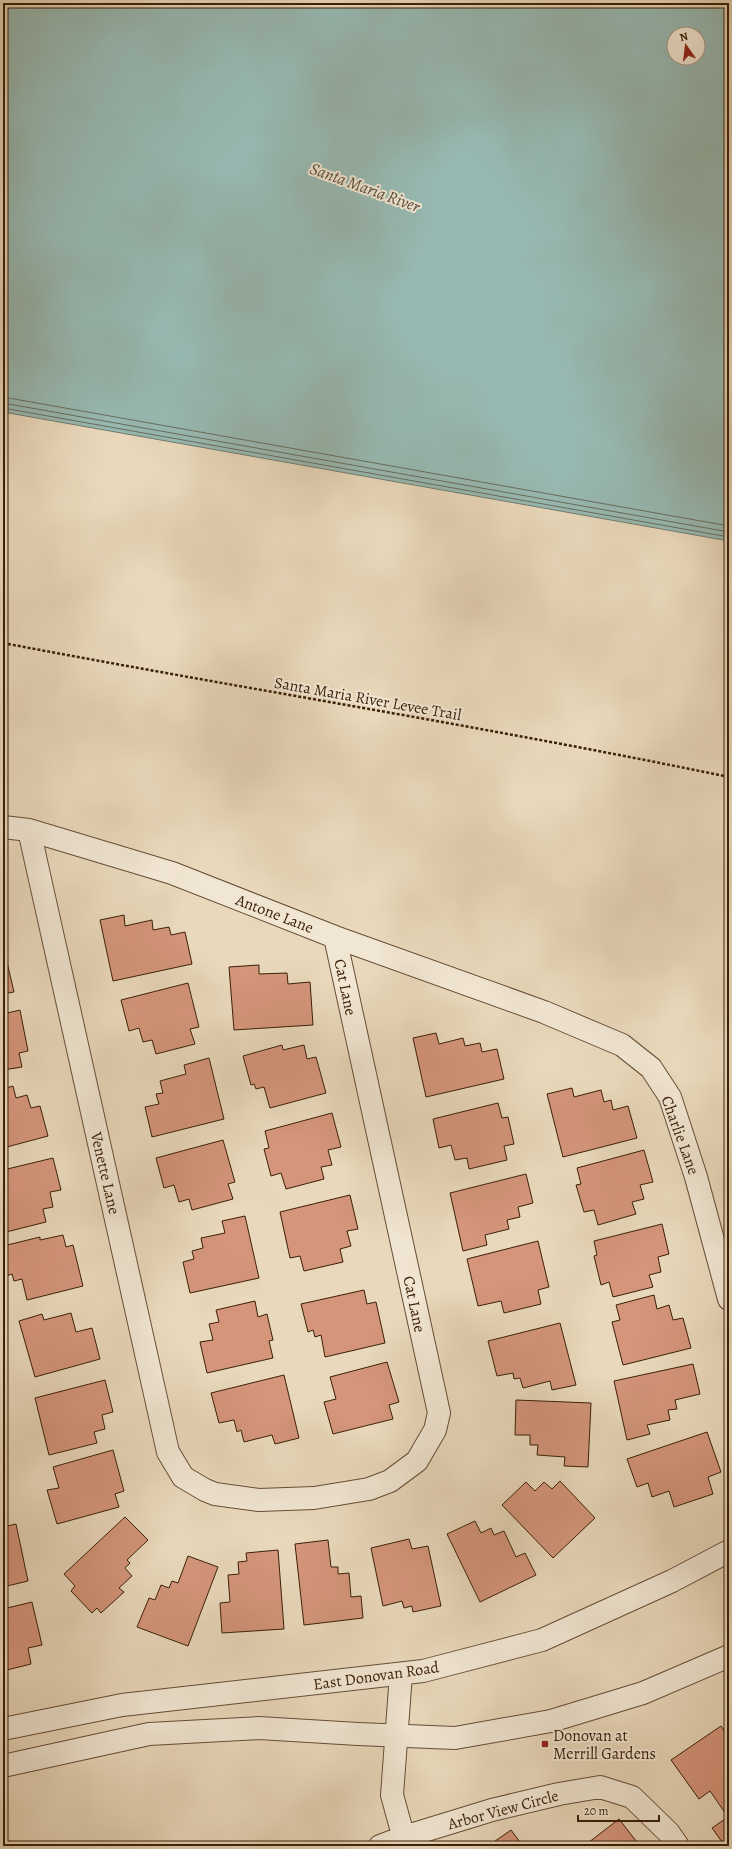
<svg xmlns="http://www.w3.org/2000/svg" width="732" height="1849" viewBox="0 0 732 1849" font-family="Alegreya,serif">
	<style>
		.water { fill: #97b9b2; stroke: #727b6e; fill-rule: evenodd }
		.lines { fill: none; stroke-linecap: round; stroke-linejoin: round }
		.shore { stroke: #686c5d; stroke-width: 1 }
		.building { fill: #d4957a; stroke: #3a1f08 }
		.minor-casing { stroke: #664d35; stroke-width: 24 }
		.tertiary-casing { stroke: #664d35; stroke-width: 24 }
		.path { stroke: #3a1f08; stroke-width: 2.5; stroke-dasharray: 3 2; stroke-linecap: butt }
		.minor { stroke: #f1e6d3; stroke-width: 22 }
		.tertiary { stroke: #f1e6d3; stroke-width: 22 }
		.poi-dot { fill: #8f2418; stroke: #f1e6d3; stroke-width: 1.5 }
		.labels { text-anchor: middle; stroke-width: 4; stroke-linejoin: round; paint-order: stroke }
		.street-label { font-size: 16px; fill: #3a1f08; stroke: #f1e6d3 }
		.poi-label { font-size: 16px; fill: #3a1f08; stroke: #f1e6d3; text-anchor: start }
		.water-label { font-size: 17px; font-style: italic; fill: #564d3b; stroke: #f1e6d3 }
	</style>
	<rect width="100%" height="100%" fill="#e9d8bb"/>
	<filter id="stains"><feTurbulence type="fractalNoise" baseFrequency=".005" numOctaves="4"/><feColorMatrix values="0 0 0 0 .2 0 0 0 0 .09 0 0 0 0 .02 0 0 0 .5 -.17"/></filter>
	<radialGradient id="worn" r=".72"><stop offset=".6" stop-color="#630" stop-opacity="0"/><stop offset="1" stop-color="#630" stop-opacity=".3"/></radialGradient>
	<!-- water -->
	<path class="water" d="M3,3H729V541L3,412ZM674,34H698V58H674Z"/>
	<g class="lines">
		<!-- shore -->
		<path class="shore" d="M3,397L729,526
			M3,403L729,532
			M3,408L729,537"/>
	</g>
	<!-- building -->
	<path class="building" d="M124,915L125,926L152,920L153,930L169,927L171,935L185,932L192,964L113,981L100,920Z
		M6,958L14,992L3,994V959Z
		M259,965V974L287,973L288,984L310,982L313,1025L234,1030L229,967Z
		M188,983L199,1027L190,1029L195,1044L156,1054L152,1040L143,1042L139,1028L129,1031L121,1000Z
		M20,1010L28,1051L19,1053L22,1067L3,1070V1014Z
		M436,1033L439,1044L463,1038L465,1046L480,1043L482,1052L497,1049L504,1079L426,1097L413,1038Z
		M282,1045L283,1050L304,1045L307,1059L316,1057L326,1093L270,1108L264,1087L256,1089L254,1084L251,1085L243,1056Z
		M209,1058L224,1119L152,1137L145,1107L159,1104L156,1094L163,1093L160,1081L186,1074L184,1065Z
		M13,1086L16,1098L27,1095L31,1108L40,1106L48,1136L3,1148V1089Z
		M572,1088L574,1097L601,1090L604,1102L611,1100L613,1110L628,1106L637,1138L563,1157L547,1094Z
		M498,1103L502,1118L508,1117L514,1144L504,1146L507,1160L469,1169L467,1158L455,1160L451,1145L439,1148L433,1119Z
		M332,1113L341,1147L328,1150L332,1165L321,1167L324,1179L286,1189L281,1173L271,1176L264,1149L269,1148L265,1131Z
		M223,1140L235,1182L228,1184L233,1199L192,1210L189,1199L179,1202L174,1185L164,1188L156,1158Z
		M644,1150L653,1182L640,1185L644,1199L632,1202L636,1214L598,1225L594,1210L584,1212L576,1185L581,1184L577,1168Z
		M53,1158L61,1190L50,1192L53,1207L43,1209L46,1222L6,1232L3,1218V1170Z
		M526,1174L533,1203L518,1207L520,1217L507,1220L509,1229L485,1235L487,1245L463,1251L450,1193Z
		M350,1195L358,1229L347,1231L351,1246L340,1249L343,1262L304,1271L300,1256L290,1258L280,1212Z
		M245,1216L259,1278L190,1293L183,1262L194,1259L192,1251L203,1248L201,1238L225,1233L222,1221Z
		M662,1224L669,1254L658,1257L661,1272L649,1275L653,1287L613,1297L609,1282L601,1285L594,1256L597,1255L594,1241Z
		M63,1235L66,1247L73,1245L83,1286L27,1300L22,1279L14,1281L12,1274L6,1276L3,1261V1246L40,1237V1240Z
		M538,1241L549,1287L538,1290L541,1304L504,1313L501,1301L478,1306L467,1259Z
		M364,1290L367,1304L376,1302L385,1343L325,1357L321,1335L315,1337L313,1330L308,1332L301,1304Z
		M654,1295L657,1309L669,1305L673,1320L683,1318L691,1348L623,1365L612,1322L620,1320L616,1305Z
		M255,1301L258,1317L267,1314L273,1340L269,1341L273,1358L207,1373L200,1342L213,1340L209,1324L219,1322L216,1310Z
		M71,1313L76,1332L92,1328L100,1359L35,1377L19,1321L42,1314L44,1320Z
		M560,1323L576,1385L552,1390L550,1381L523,1388L520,1378L514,1379L513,1373L497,1376L488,1341Z
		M387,1362L399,1402L389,1405L393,1419L333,1434L324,1402L336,1399L330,1377Z
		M693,1364L700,1394L675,1400L677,1409L668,1410L670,1420L647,1425L650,1434L627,1440L614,1381Z
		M284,1375L299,1438L275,1444L272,1435L244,1442L241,1430L237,1432L234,1420L219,1423L211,1393Z
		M105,1380L113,1412L102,1415L105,1429L94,1432L97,1443L49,1455L35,1398Z
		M516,1400L591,1403L588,1467L564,1466L565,1457L537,1455L538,1445H530V1435H515Z
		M707,1432L721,1472L708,1477L713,1494L674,1507L669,1491L652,1497L648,1483L637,1487L627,1459Z
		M113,1450L124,1491L115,1494L119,1507L57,1524L47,1490L59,1488L53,1467Z
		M560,1481L595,1518L553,1558L502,1505L526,1482L535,1491L544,1482L552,1489Z
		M3,1486L8,1507L3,1509Z
		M125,1517L148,1540L127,1560L130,1563L125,1568L132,1576L119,1588L124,1592L101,1613L97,1608L92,1613L71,1591L75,1586L64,1574Z
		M475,1521L481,1533L491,1528L494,1535L504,1531L516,1557L525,1553L536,1575L480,1602L447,1534Z
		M16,1524L28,1581L3,1587V1527Z
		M409,1539L412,1549L428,1546L441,1606L413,1612L412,1606L404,1608L402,1601L383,1606L371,1548Z
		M328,1540L331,1567H338V1574L349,1573L351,1597L361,1596L363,1618L304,1625L295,1544Z
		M278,1550L284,1629L222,1633L220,1603L230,1602L228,1575L239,1574L238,1562L247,1561L246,1553Z
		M188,1556L218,1567L188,1646L137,1627L149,1598L155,1600L161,1585L169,1588L172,1581L178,1583Z
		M32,1602L42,1645L28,1648L31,1664L3,1671V1609Z
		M721,1726L729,1738V1846H725L712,1828L728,1817L710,1791L699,1799L671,1760Z
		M619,1819L640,1846H584Z
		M511,1830L523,1846H488Z"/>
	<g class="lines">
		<!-- minor casing -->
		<g class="minor-casing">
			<path id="minor" d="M3,827L29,830L172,873L335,937L544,1012L622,1045L651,1068L670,1097L696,1177L729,1299
				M29,830L168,1452L183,1477L205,1490L215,1494L259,1500L314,1498L369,1489L390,1481L417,1461L435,1430L439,1413L335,937
				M401,1674L392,1795L406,1846
				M380,1846L404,1837L492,1810L559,1794L600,1787L632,1797L669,1833L678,1846"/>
		</g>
		<!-- tertiary casing -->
		<g class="tertiary-casing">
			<path id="tertiary" d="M3,1729L122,1705L423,1671L542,1640L672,1581L729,1551
				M3,1766L149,1734L259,1728L358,1734L455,1738L551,1721L643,1693L729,1656"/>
		</g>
		<!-- path -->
		<path class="path" d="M3,643C245,689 488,727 729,777"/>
		<!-- minor -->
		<use href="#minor" class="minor"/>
		<!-- tertiary -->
		<use href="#tertiary" class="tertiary"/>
	</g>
	<!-- markers -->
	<rect class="poi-dot" x="541" y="1740" width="8" height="8" rx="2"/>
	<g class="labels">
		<!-- street labels -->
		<g class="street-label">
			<text transform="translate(368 698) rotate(10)" y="6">Santa Maria River Levee Trail</text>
			<text transform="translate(275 913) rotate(21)" y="6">Antone Lane</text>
			<text transform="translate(346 987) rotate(78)" y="6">Cat Lane</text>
			<text transform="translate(681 1135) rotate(70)" y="6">Charlie Lane</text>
			<text transform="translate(106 1173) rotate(77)" y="6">Venette Lane</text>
			<text transform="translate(415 1304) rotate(78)" y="6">Cat Lane</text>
			<text transform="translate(376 1675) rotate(-8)" y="6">East Donovan Road</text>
			<text transform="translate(503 1809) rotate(-15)" y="6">Arbor View Circle</text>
		</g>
		<!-- poi labels -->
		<g class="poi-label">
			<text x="553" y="1741">Donovan at<tspan x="553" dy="18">Merrill Gardens</tspan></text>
		</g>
		<!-- water labels -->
		<g class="water-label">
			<text transform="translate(365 187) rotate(20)" y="6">Santa Maria River</text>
		</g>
	</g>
	<!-- margin -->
	<rect width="732" height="1849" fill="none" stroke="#e9d8bb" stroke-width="16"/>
	<rect x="4" y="4" width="724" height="1841" fill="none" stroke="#3a1f08" stroke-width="2"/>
	<rect x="8" y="8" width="716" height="1833" fill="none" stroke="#3a1f08"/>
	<!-- north arrow -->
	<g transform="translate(686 46) rotate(346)"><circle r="19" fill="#f1e6d3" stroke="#a89682"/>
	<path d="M0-3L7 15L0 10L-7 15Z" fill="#8f2418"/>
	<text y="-6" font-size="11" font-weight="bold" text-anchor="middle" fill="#3a1f08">N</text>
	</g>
	<!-- scale -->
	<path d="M578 1815v6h81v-6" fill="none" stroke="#3a1f08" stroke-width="2"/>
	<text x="584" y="1815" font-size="12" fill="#3a1f08" stroke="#f1e6d3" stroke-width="3" paint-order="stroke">20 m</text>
	<rect width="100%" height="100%" filter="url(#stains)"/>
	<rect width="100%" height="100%" fill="url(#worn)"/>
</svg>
